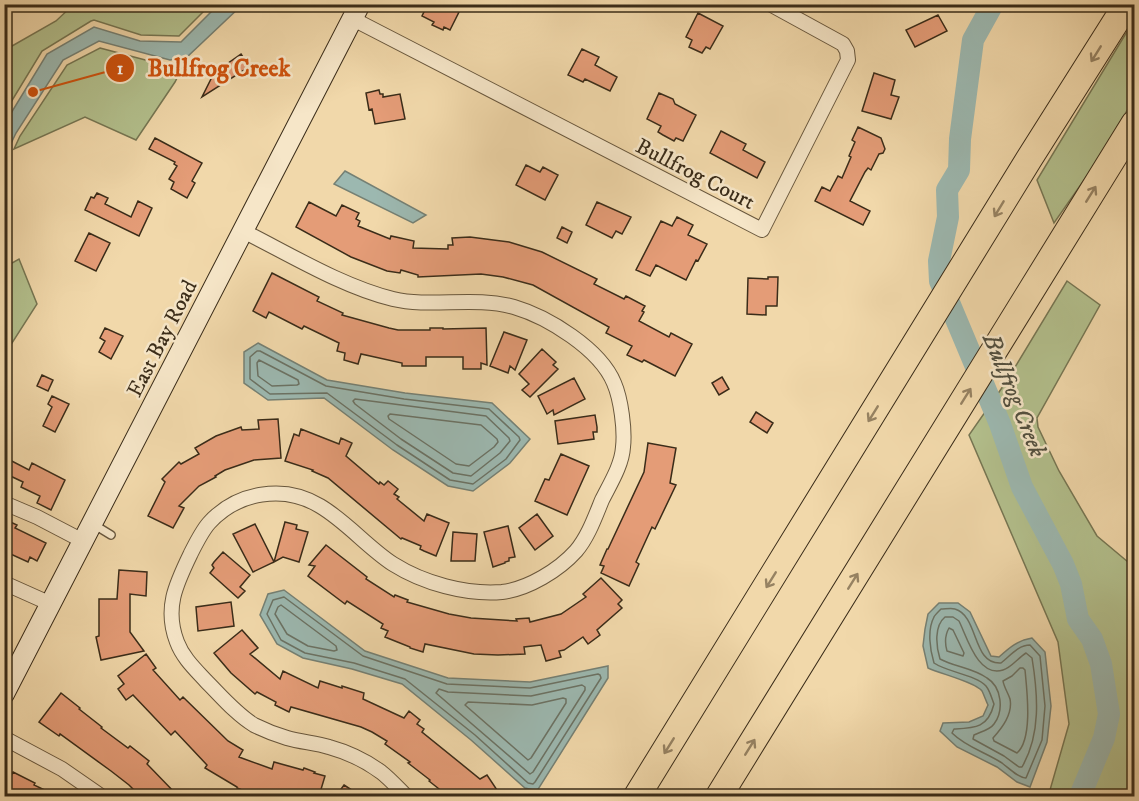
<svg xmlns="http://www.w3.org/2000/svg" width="1139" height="801" viewBox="0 0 1139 801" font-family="'IM FELL DW Pica',serif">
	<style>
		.green { fill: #b3c08d; stroke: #767653; stroke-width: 1.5 }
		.water { fill: #9cb8b0; stroke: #758074; stroke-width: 1.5 }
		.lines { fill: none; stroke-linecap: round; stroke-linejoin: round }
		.shore { stroke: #6b7264; stroke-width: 1.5 }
		.river { stroke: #9cb8b0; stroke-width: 22 }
		.building { fill: #e49c77; stroke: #3a2c19; stroke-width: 1.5 }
		.lane-casing { stroke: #68573d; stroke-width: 10 }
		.street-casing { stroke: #68573d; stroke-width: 16 }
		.secondary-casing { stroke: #3a2c19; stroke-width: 22 }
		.highway-casing { stroke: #3a2c19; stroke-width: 28 }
		.lane { stroke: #f6e6c8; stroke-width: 7 }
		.street { stroke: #f6e6c8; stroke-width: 14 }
		.secondary { stroke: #f6e6c8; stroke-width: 20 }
		.highway { stroke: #f1d8aa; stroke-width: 26 }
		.oneway { stroke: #968262 }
		.labels { text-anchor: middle; stroke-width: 5; stroke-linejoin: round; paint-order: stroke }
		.street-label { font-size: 22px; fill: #3a2c19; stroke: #f6e6c8 }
		.water-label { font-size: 24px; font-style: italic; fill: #524f3f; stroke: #f6e6c8 }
		.leader { fill: none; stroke: #ce520e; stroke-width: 2 }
		.callout-dot { fill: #ce520e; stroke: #f6e6c8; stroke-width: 2 }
		.mark-label { font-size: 18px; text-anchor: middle; font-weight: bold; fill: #fff }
		.callout-label { font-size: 24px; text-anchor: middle; font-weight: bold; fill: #ce520e; stroke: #f6e6c8; stroke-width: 5; stroke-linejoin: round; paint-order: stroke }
	</style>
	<rect width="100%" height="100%" fill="#f1d8aa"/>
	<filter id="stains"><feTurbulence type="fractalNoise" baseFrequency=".00333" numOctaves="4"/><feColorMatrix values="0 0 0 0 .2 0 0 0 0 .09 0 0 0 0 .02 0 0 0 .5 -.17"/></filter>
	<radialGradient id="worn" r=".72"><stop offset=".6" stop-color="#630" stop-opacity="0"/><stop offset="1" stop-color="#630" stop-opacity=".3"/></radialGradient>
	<!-- green -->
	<path class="green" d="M73,5V4L210,5L179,36L141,35L94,20L91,21L42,51L5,112V50L56,21Z
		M1134,20V99L1096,163L1054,223L1037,180Z
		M100,48L168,66L184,64L175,82L136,140L85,117L14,149L20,136L67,65Z
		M19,259L37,304L5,354V267Z
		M1067,281L1100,305L1037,418L1038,427L1059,471L1097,536L1134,567V796H1046L1050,790L1069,724L1058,642L969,435L1006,382Z"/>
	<!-- water -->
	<path class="water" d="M218,5H242L187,57L170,60L99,41L63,60L16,133L5,156V123L47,54L94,27L140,41L181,42Z
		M345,171L426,215L413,223L334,184Z
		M258,343L327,380L405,393L492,403L530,439L510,463L473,491L448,486L393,450L324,398L268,400L244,383V352Z
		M284,590L365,651L448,678L530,682L608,666V678L537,791L525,788L471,740L402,684L352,669L303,658L277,644L260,615L268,594Z
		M939,603H958L970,612L991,656L999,657C1009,648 1018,640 1032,638L1045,652L1051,706L1047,742L1030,787L1017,782L997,767L957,747L940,731L943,723L969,722L983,716L988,705C986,701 984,695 982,691C975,682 941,674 928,668L923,646L925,629L928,614Z"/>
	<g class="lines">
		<!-- shore -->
		<path class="shore" d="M257,351H260L326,386L404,399L489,409L519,437L520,440L506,459L473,484L450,480L397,445L327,393L270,394L250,379V357Z
			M259,360L298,380L299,384L297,385L272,386L258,376L257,363Z
			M355,399L486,416L509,438L510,441L500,453L471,476L453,473L401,439L355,404L353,401Z
			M390,414L481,425L497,439L498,442L494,447L469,466L456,464L389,419L388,416Z
			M284,597L363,656L447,684L530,688L598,674L600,675L601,678L535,782L533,784L528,783L475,735L405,679L354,663L305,653L281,640L267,614L273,600Z
			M281,605L336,646L337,650L334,651L308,646L287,634L275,614L278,607Z
			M941,609C945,609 952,608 955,609C979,616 972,665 1001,663C1010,656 1018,645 1030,645L1040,656L1045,706L1042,740L1026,778C1017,777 1010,769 1002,763C985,752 966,747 952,733L954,729C975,728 988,728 994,704C992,699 990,691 986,686C976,675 947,672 934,663C930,650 927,630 934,617C934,616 940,610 941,609Z
			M945,617H953L959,621C967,637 978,678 1003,670C1011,668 1018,658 1026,653L1032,658C1038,695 1041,734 1022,767H1019L1004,756L973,739L974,735C980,732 990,730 994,724C1004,711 1002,687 987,678C973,668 955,667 940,659C936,646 934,626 945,617Z
			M949,628L953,630L964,653L963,656L947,651C945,644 945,635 949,628Z
			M1020,668H1023L1025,670C1027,691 1033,739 1017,753L994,741L993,738C1002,728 1013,714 1010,699C1008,693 1004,687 1003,681L1012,676Z
			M582,685L585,687V690L533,772L530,774L436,693L439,689L448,692L531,696Z
			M563,698L566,699V703L531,758L528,760L465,705L468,702L532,705Z"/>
		<!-- river -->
		<path class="river" d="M993,4L973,40L960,139L959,170L947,190L948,217L939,261L940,281L1000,424L1022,487L1063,564L1071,584L1078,619L1092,639L1101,664L1109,714L1104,738L1080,796"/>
	</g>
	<!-- building -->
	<path class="building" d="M428,4H444L459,12L450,30L444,27L443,30L432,25L434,22L422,16Z
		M698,13L723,26L710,49L706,47L702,53L689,47L692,40L686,37Z
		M938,15L947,31L915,47L906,30Z
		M582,49L599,57L595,65L617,77L610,91L585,79L583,82L568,75Z
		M241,54L249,67L202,97L214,73Z
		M874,73L895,80L891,95L899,97L891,119L862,111Z
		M379,90L380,94H383V97L400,94L405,119L375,124L372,109L369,110L366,93Z
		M659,93L673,99L675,104L696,115L683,141L676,138L674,141L663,135L658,132L661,126L647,119Z
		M858,127L881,138L885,149L883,153L879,154L871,170L868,168L865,172L850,201L870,211L863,225L815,201L822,187L830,191L838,176L842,178L851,157L849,156L855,142L852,140Z
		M721,131L746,144L743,150L765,162L757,178L710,153Z
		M155,138L202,163L192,181L195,183L187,198L171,189L174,182L169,179L177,166L174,164L175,162L149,149Z
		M526,165L540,172L543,167L558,175L545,200L516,185Z
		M97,193L108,198L105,204L131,217L138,201L152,208L139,236L85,210L91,197L94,198Z
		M309,202L336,216L342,205L359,213L356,219L360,221L358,226L390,239L391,236L414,241L413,248L448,249V245H453L452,238L470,237L509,242L542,252L597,279L594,284L624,299L626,296L645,306L642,311L644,312L639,321L669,337L671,333L692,344L675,376L644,360L642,362L627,355L632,346L606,333L609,327L533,285L503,277L481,274L418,277V275L401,270L400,273L387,271L351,257L296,227Z
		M597,202L631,217L622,234L616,231L612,238L586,225Z
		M677,217L693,225L688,235L707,244L698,261L696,260L686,280L656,265L650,276L636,270L661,221L672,226Z
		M562,227L572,232L567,243L557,238Z
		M89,233L110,243L96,271L75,261Z
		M272,273L319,297L317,301L343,313L342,315L389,328L398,330H430V328H443V329L486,328L487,365L481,363V369H463V357H426V366H402V363L361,354L358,364L344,360L345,353L337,351L339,343L304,326L302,329L269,312L266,318L253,311Z
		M768,277H778L777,306H766V315L747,314L748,278L768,279Z
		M105,328L123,336L111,359L99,352L105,341L100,338Z
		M504,332L527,340L515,370L510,366L508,373L490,366Z
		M542,349L556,362L553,365L558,369L530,397L522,390L529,384L519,374Z
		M42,375L53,380L48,391L37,386Z
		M722,377L729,389L719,395L712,383Z
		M574,378L585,399L554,415L553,410L547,414L538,396Z
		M52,396L69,404L55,432L43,426L52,407L48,404Z
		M756,412L773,423L767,433L750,422Z
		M595,415L597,427V432H593L594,439L558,444L555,421Z
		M278,419L281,458L254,460L225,470L215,476L216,477L199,486L179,506L184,508L173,528L148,516L165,482L162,479L179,462L181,464L199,454L195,448L216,436L241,427L242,430L259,429L258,420Z
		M301,429L339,444L341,438L352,443L346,456L379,484L380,482L384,485L388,481L398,489L394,494L399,497L397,499L424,521L427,514L449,523L436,556L424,551L420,549L421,546L402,538L401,539L328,478L312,471L313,470L285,461L294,434L299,436Z
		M648,443L676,448L670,483L676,485L655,529L652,527L636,562L639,564L629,586L601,573L604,566L600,565L607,549H608L644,472Z
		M561,454L589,466L567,515L535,501L545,479L549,480Z
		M4,457L29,470L32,463L65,480L51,510L37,503L40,496L21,487L23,482L4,473Z
		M537,514L553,536L535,550L519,528Z
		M4,519L17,525L15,528L46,543L37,561L30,557L28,562L4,551Z
		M285,522L297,525L296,529L308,532L299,562L283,557L274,562Z
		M255,524L274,562L253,572L233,534Z
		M508,526L515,557L509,558V561L505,562V563L493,567L484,532Z
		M453,532L477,534L475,561H451Z
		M326,545L367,577L366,579L394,597L395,595L408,600L407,602L449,614L471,618L517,621L516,619L529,618L530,622L561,614L586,597L583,594L601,578L622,600L618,604L622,608L597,630L600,635L588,644L583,637L564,650L559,651L561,657L546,661L541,645L524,647L525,654L498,655L474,654L425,644L423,652L410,648V647L385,637L388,631L381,628L383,624L347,601L345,604L308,576L315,566L309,565Z
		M223,552L250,575L240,587L245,591L238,598L210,573L214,568L212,565L214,562Z
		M119,570L147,572L146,596L130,594V632L144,651L101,660L96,637L99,636V599H117Z
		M231,602L234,626L198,631L196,607Z
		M242,630L258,648L250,654L280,679L283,671L318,688L320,681L342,688V686L364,693L363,699L404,718L409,711L420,720L417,724L424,729L422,732L480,779L487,775L501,796H448L429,781L430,780L408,763L410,762L385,744L387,741L372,732L361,727L291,707L289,712L275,705L276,702L257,692L255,694L231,673L214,653Z
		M146,654L156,668L153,670L180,700L183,697L228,741L243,750L239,757L272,769L274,762L303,770L304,768L315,772L314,773L325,776L319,796H301L288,793L287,796H271L259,793L258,796H240L242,790L237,788V787L205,768L207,765L175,731L171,735L133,695L126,700L118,689L124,684L118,676Z
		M61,693L80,708L79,709L102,727L101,728L128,748L130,746L149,761L147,764L178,796H140L129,785L111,771L60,734L59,736L39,722Z
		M13,772L35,783L34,785L57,796H4V790Z
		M344,785L361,796H336Z"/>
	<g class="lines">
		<!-- lane casing -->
		<g class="lane-casing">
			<path id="lane" d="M93,524L111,535"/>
		</g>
		<!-- street casing -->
		<g class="street-casing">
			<path id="street" d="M353,19L762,230L848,60L847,51L843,44L770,4
				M243,231C289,254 343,287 393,299C431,308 474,296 514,307C548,317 600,349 614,383C621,399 625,430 623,447C622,465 610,484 602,500C595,517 588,537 576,551C559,570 528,589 502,592C466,595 423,583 393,564C367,547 347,522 320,506C284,484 237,492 209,523C202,531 196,543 191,553C176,584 164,608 177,642C183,658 195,669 206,681C221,696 236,714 254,725C264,730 277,735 287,738C301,742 316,743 329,747C347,752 366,761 381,772C390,779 398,788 406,796
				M4,503L37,517L83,541
				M4,583L51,604
				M4,738L62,769L101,796"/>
		</g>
		<!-- secondary casing -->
		<g class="secondary-casing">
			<path id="secondary" d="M4,694L360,4"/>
		</g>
		<!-- highway casing -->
		<g class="highway-casing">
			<path id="highway" d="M637,796L1029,159L1127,4
				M719,796L1134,124"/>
		</g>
		<!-- lane -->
		<use href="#lane" class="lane"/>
		<!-- street -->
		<use href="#street" class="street"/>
		<!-- secondary -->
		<use href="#secondary" class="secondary"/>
		<!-- highway -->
		<use href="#highway" class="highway"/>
	</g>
	<!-- one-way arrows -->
	<defs><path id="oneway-shaft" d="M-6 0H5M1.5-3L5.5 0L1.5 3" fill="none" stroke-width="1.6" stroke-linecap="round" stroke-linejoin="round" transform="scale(1.5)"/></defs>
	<g class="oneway">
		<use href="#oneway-shaft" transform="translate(1096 54) rotate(122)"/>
		<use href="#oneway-shaft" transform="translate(1091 194) rotate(-58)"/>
		<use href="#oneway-shaft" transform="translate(999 209) rotate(121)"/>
		<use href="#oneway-shaft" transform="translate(966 396) rotate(-58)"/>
		<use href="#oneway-shaft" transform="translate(873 414) rotate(122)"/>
		<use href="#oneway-shaft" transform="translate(771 580) rotate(122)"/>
		<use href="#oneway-shaft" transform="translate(853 581) rotate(-58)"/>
		<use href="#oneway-shaft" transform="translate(669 746) rotate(122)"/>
		<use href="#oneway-shaft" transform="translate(750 747) rotate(-58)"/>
	</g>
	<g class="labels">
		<!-- street labels -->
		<g class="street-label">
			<text transform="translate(696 173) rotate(27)" y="8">Bullfrog Court</text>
			<text transform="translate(161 338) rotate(-63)" y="8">East Bay Road</text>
		</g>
		<!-- water labels -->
		<g class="water-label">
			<text transform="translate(1015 395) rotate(68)" y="8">Bullfrog Creek</text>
		</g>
	</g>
	<!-- callouts -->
	<path class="leader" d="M33 92L120 68"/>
	<g class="callout-dot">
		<circle cx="33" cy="92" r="6"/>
		<circle cx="120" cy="68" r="15"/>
	</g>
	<g class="mark-label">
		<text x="120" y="74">1</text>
	</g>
	<g class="callout-label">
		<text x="219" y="76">Bullfrog Creek</text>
	</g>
	<!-- margin -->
	<rect width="1139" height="801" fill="none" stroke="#f1d8aa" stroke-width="24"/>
	<rect x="6" y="6" width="1127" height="789" fill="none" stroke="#3a2c19" stroke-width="3"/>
	<rect x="12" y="12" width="1115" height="777" fill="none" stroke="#3a2c19" stroke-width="1.5"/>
	<rect width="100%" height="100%" filter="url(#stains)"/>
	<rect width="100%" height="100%" fill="url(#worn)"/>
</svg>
